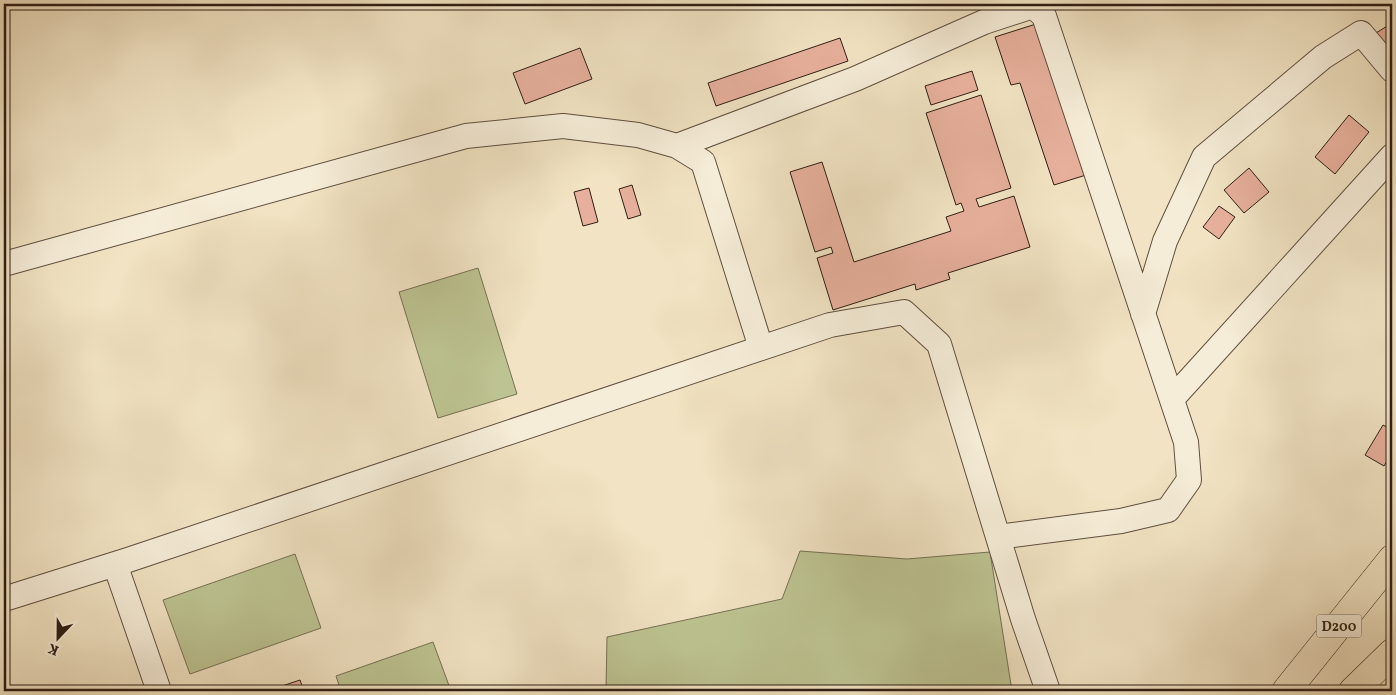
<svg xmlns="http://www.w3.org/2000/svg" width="1396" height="695" viewBox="0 0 1396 695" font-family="Vollkorn,serif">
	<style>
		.green { fill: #bdc392; stroke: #767053 }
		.building { fill: #e7b09c; stroke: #2f1e14 }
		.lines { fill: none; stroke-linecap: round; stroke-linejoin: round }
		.minor-casing { stroke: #604f40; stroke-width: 26 }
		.highway-casing { stroke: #2f1e14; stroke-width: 29 }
		.minor { stroke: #f6edd8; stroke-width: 24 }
		.highway { stroke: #f1e3c3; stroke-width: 28 }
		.labels { text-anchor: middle; stroke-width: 4; stroke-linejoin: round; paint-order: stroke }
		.shield { fill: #f6edd8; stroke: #6b5c4f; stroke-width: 1 }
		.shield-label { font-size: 14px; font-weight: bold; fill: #2f1e14 }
	</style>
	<rect width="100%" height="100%" fill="#f1e3c3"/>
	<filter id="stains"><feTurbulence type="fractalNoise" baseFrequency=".004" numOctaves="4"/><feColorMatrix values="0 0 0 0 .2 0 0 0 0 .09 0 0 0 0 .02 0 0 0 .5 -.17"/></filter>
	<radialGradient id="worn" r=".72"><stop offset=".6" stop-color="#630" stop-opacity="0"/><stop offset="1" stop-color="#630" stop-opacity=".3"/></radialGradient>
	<!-- green -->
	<path class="green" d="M478,268L517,394L438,418L399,292Z
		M800,551L907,559L990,552L1012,691H607L606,690L607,637L782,599Z
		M295,554L321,628L190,674L163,600Z
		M433,642L451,691H341L336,676Z"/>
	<!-- building -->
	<path class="building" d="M1392,23V56L1376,33Z
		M1036,24L1086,175L1054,185L1020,83L1011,85L995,37Z
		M840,38L848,61L716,106L708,83Z
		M580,48L592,79L525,104L513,73Z
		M972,71L978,90L931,105L925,86Z
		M981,95L1011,188L976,199L979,207L1014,196L1030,247L948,273L950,279L916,290L915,284L833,310L817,258L833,253L831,247L815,252L790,172L822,162L854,262L951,231L946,217L964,211L961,203L956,205L926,113Z
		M1349,115L1369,132L1335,174L1315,157Z
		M1249,168L1269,192L1244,213L1224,190Z
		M632,185L641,215L628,219L619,189Z
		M589,188L598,222L583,226L574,192Z
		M1219,206L1235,217L1219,239L1203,227Z
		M1383,425L1392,430V453L1384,466L1365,455Z
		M300,680L304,691H267Z"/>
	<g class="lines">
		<!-- minor casing -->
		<g class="minor-casing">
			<path id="minor" d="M677,146L855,79L984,22L1033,6L1044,16L1186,442L1189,480L1168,510L1121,521L998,537
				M4,264L466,136L563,126L638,135L677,146L703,162L761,348
				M1143,314L1165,241L1204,157L1323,57L1361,33L1392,70
				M1172,399L1392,156
				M115,564L159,691
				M4,599L128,560L830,325L904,312L939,344L1023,619L1048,691"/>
		</g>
		<!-- highway casing -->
		<g class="highway-casing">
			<path id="highway" d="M1286,691L1392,559
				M1353,691L1392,653"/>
		</g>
		<!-- minor -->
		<use href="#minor" class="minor"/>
		<!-- highway -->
		<use href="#highway" class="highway"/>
	</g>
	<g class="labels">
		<!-- shield labels -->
		<rect class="shield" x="1316.5" y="614.5" width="45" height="23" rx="4"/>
		<g class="shield-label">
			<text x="1339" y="631">D200</text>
		</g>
	</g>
	<!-- margin -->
	<rect width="1396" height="695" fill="none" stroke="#f1e3c3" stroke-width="20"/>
	<rect x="5" y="5" width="1386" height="685" fill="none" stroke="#2f1e14" stroke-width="2.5"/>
	<rect x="10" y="10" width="1376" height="675" fill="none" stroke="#2f1e14"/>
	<!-- north arrow -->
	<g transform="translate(58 638) rotate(202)" stroke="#f6edd8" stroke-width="4" paint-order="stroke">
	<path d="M0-4L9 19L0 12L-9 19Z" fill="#2f1e14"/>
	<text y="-8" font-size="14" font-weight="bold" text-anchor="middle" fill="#2f1e14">K</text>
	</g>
	<rect width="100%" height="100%" filter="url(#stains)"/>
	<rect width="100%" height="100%" fill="url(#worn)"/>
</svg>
